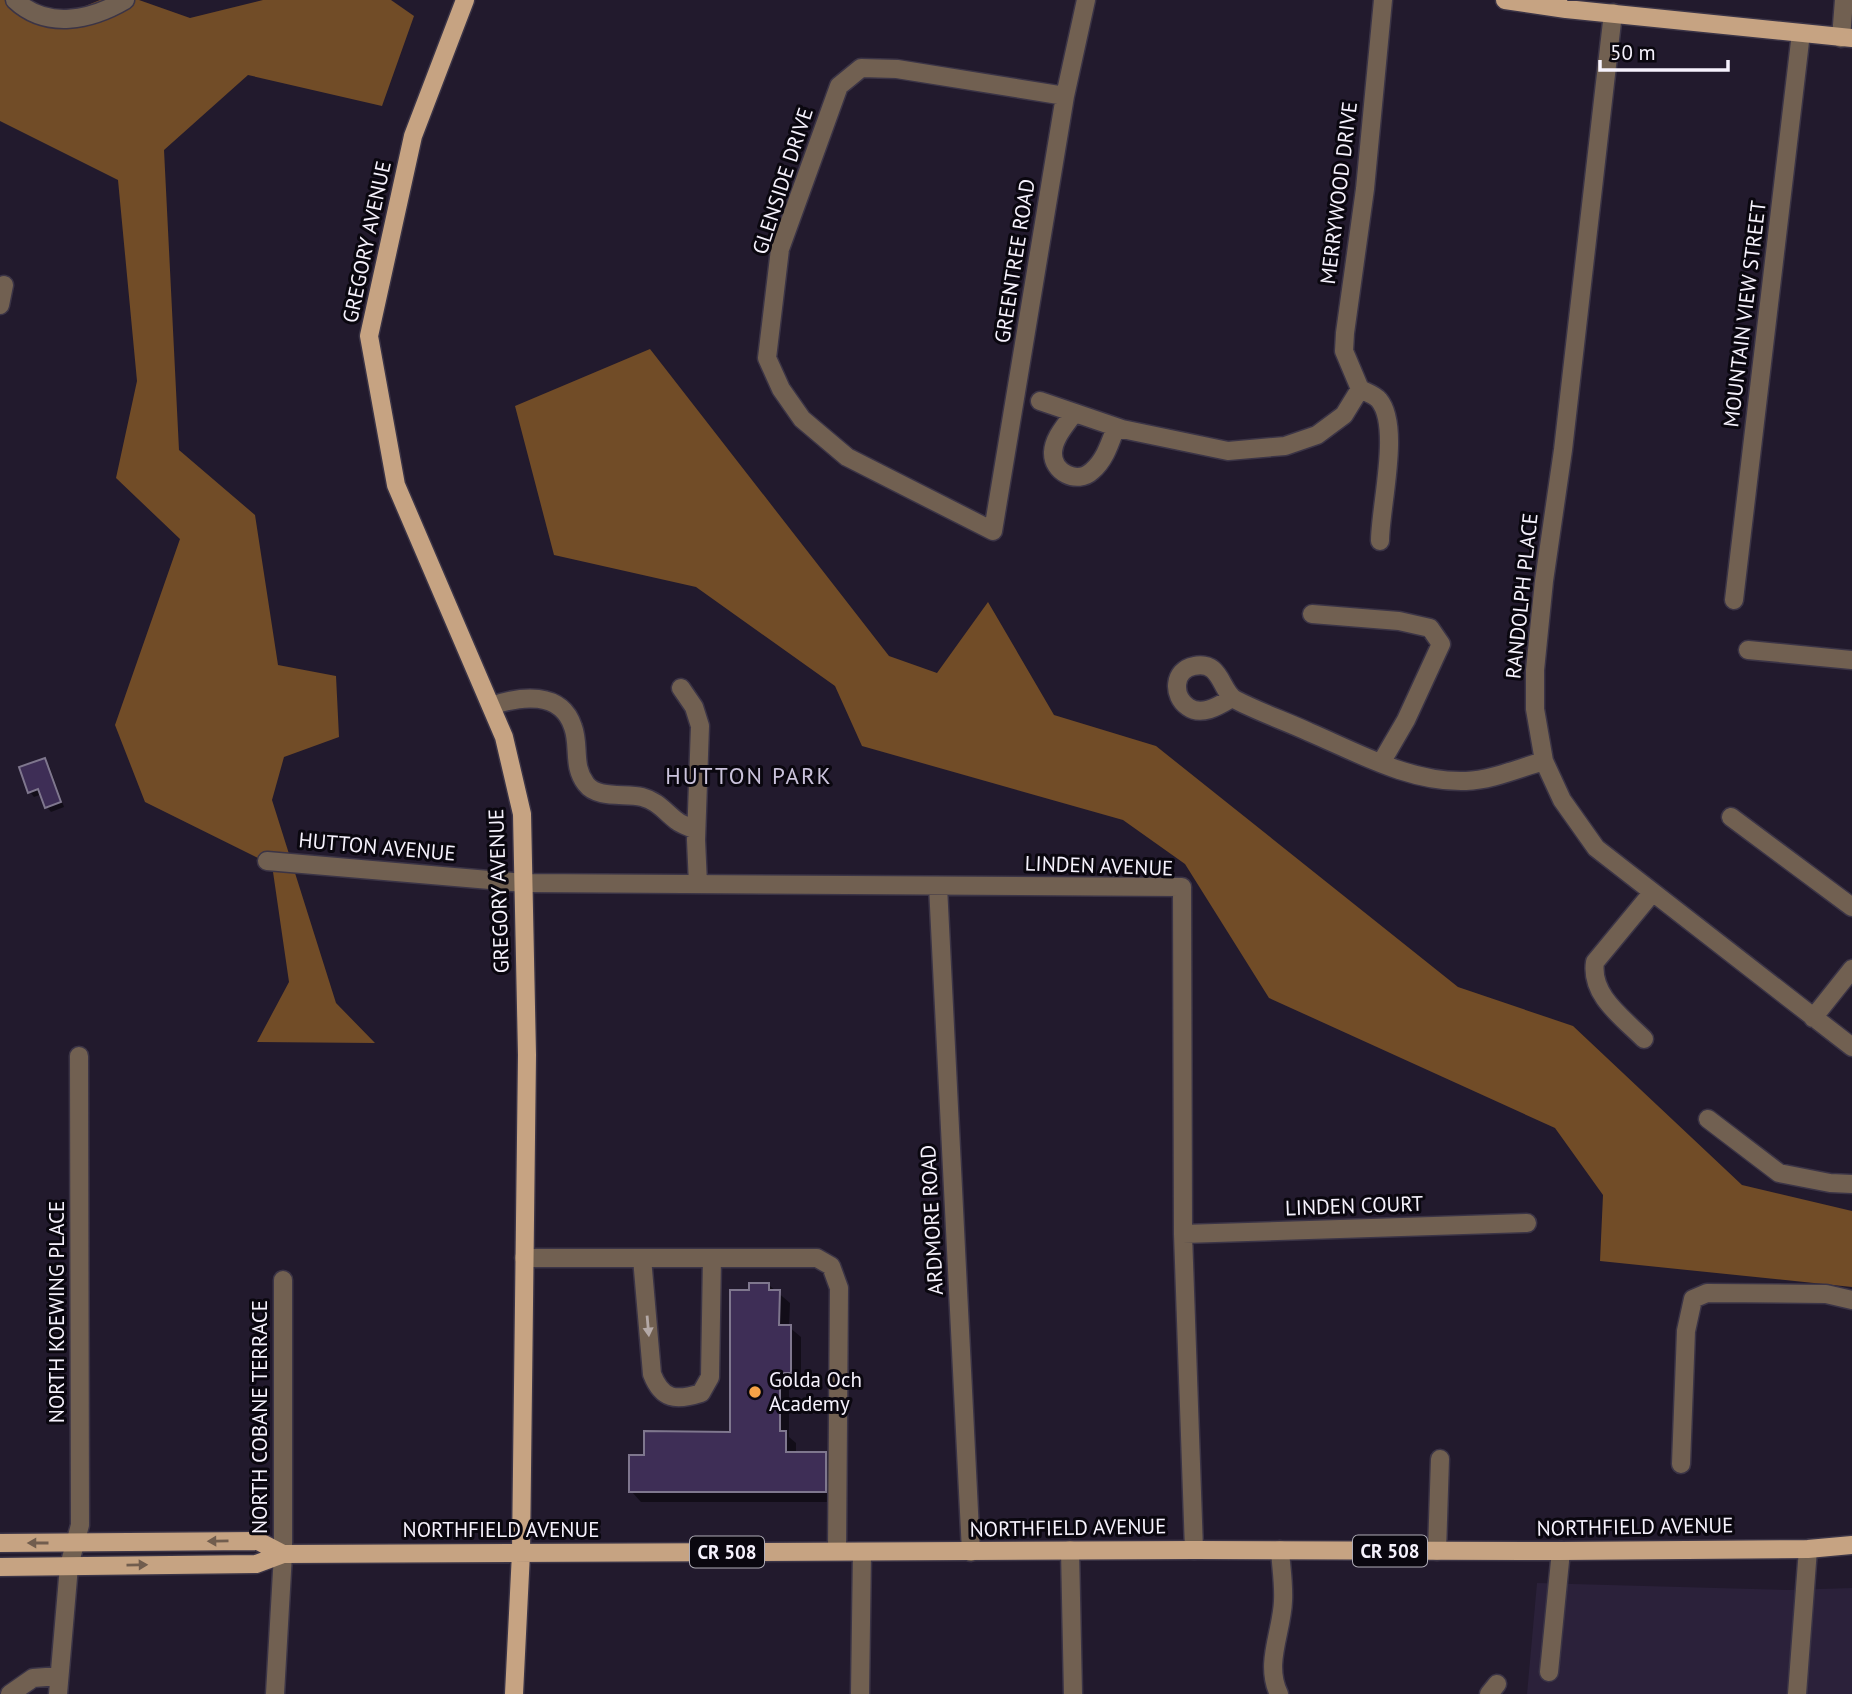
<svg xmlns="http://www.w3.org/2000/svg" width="1852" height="1694" viewBox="0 0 1852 1694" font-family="'PT Sans',sans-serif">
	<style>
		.built { fill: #2b213a }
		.forest { fill: #714c27 }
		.shadow { fill: #0007 }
		.building { fill: #3e2e56; stroke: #7f778e; stroke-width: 2 }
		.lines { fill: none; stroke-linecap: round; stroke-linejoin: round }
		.minor-casing { stroke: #3b3446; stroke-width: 21 }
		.major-casing { stroke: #3b3446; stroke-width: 21 }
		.minor { stroke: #716051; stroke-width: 18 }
		.major { stroke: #c6a382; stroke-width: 18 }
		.oneway { fill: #b4a9a7 }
		.oneway2 { fill: #715d4e }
		.poi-dot { fill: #f6a247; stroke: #0a070f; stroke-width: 2.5 }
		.labels { text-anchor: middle; stroke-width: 6; stroke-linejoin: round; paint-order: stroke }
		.shield { fill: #0a070f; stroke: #afacb6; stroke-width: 2 }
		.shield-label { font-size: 19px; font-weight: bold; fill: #f6f2fd }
		.street-label { font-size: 21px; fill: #f6f2fd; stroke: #0a070f }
		.poi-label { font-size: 21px; fill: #f6f2fd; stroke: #0a070f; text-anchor: start }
		.neighbourhood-label { font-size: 23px; letter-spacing: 2px; fill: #cbc3dc; stroke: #0a070f }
	</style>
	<rect width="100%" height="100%" fill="#221a2d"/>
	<!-- built -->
	<path class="built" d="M1537,1583L1788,1590L1852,1588V1694H1527Z"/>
	<!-- forest -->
	<path class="forest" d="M0,0H17L68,13L100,0H139L190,18L263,0H391L414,16L382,106L248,75L164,150L179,450L255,515L278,665L336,676L339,737L284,757L272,800L336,1003L375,1043L257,1042L289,982L272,865L145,802L115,725L180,539L116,478L137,381L118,180L0,121Z
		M650,349L889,656L937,673L988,602L1054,715L1156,746L1458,987L1573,1026L1742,1185L1852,1211V1287L1600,1261L1603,1195L1555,1128L1269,998L1185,864L1123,820L862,746L835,686L696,587L554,555L515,406Z"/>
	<!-- shadow -->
	<path class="shadow" d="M44,760L49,765L64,807L51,812L47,807L42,794L34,797L30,792L21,768Z
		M769,1285L790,1303L789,1327L801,1337V1383L789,1382V1437L796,1443V1454H826L836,1465V1502H641L631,1491L645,1456L732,1434L751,1292Z"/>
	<!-- building -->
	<path class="building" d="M45,758L61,802L45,808L38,789L28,793L19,767Z
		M749,1283H769V1290H780L779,1325H791V1373H780V1431H786V1452H826V1492H629V1455H644V1431L730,1432V1290H749Z"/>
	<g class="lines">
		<!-- minor casing -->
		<g class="minor-casing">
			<path id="minor" d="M15,0C47,30 91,20 125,0
				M1613,13L1563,450L1544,581L1535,670V709L1544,761L1562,800L1596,848L1852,1047
				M1841,38L1844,0
				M1065,96L897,69L861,68L839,86L780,249L767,358L781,389L802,419L847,457L993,531L1065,96L1086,0
				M0,305L4,285
				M1360,389C1366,392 1375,395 1379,400C1401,426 1380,507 1380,541
				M1040,401L1122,429L1228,451L1285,446L1317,435L1344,415L1360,389L1344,351L1345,333L1365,189L1383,0
				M1074,413C1066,425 1054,437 1053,452C1052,472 1077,485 1092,471C1105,460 1110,443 1116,427
				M1734,600L1801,33
				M1312,614L1399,621L1430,628L1441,644L1406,720L1381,763
				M1748,650L1852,660
				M681,688L694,707L700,726L696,840L698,884
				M1232,698C1220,705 1202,717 1188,707C1172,696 1173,670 1194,666C1222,660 1220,692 1236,700C1259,712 1285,721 1309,732C1358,753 1411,783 1466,781C1492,780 1519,768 1544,761
				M491,706C520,696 561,690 573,727C580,746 572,766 586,784C597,799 625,793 642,797C658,801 665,812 677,821C682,825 690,827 696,830
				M1731,817L1852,907
				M267,861L524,883L1182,887L1183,1234L1194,1550
				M938,886L971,1552
				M1813,1018L1852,969
				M1644,1039C1622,1017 1590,995 1595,962L1652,893
				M1708,1119L1779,1173L1830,1183L1852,1184
				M1183,1234L1527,1223
				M524,1258H817L831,1266L839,1288L837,1551
				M642,1258L652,1374C662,1400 676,1401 701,1393L710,1377L712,1258
				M1681,1464L1686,1331L1693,1299L1707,1293L1826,1294L1852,1300
				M1070,1550L1073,1694
				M1437,1551L1440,1459
				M1549,1672L1561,1551
				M10,1694L33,1678L59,1676
				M58,1694L69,1566L80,1525L79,1056
				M275,1694L283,1554V1280
				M860,1694L862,1552
				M1279,1694C1264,1664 1282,1632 1283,1601C1284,1584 1281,1567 1280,1550
				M1489,1694L1497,1684
				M1797,1694L1808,1549"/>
		</g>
		<!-- major casing -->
		<g class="major-casing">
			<path id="major" d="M465,0L413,136L369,336L396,485L504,737L522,814L527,1055L521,1553L514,1694
				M1505,0L1566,9L1852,38
				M0,1543L258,1541L283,1554
				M0,1567L256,1564L283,1554L1194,1550L1561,1551L1808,1549L1852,1545"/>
		</g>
		<!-- minor -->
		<use href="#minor" class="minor"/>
		<!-- major -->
		<use href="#major" class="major"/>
	</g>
	<!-- one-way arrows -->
	<defs><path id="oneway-solid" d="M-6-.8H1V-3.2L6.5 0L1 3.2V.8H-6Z" transform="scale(1.75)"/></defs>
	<use class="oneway" href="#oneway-solid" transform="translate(648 1326) rotate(85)"/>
	<g class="oneway2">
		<use href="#oneway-solid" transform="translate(218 1541) rotate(179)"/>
		<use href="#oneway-solid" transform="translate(38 1543) rotate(-180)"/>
		<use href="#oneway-solid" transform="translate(137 1565) rotate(-1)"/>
	</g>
	<!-- markers -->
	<circle class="poi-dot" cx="755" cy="1392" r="7"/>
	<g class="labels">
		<!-- shield labels -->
		<g class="shield">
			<rect x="1353" y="1535.5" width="74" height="31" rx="5"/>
			<rect x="690" y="1536.5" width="74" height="31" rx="5"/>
		</g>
		<g class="shield-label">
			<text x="1390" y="1558">CR 508</text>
			<text x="727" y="1559">CR 508</text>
		</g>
		<!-- street labels -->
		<g class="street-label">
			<text transform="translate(783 181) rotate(-72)" y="7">GLENSIDE DRIVE</text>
			<text transform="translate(1339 193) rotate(-83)" y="7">MERRYWOOD DRIVE</text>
			<text transform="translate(367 242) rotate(-78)" y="7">GREGORY AVENUE</text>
			<text transform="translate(1015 261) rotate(-81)" y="7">GREENTREE ROAD</text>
			<text transform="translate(1745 314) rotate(-83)" y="7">MOUNTAIN VIEW STREET</text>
			<text transform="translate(1522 596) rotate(-84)" y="7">RANDOLPH PLACE</text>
			<text transform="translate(377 847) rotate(5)" y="7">HUTTON AVENUE</text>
			<text transform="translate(1099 866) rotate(2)" y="7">LINDEN AVENUE</text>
			<text transform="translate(499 891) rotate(-92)" y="7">GREGORY AVENUE</text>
			<text transform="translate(1354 1206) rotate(-2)" y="7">LINDEN COURT</text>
			<text transform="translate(932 1220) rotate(-93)" y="7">ARDMORE ROAD</text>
			<text transform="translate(57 1312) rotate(-90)" y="7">NORTH KOEWING PLACE</text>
			<text transform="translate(260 1417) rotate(-90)" y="7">NORTH COBANE TERRACE</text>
			<text transform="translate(1635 1527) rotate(-1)" y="7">NORTHFIELD AVENUE</text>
			<text transform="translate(1068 1528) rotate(-1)" y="7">NORTHFIELD AVENUE</text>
			<text x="501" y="1537">NORTHFIELD AVENUE</text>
		</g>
		<!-- poi labels -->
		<g class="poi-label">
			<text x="769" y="1387">Golda Och<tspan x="769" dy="24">Academy</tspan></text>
		</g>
		<!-- neighbourhood labels -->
		<g class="neighbourhood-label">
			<text x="749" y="784">HUTTON PARK</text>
		</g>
	</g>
	<!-- scale -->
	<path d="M1600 60v10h128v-10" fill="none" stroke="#f6f2fd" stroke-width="3.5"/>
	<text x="1610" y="60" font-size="21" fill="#f6f2fd" stroke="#0a070f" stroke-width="5" paint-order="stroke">50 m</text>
</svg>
